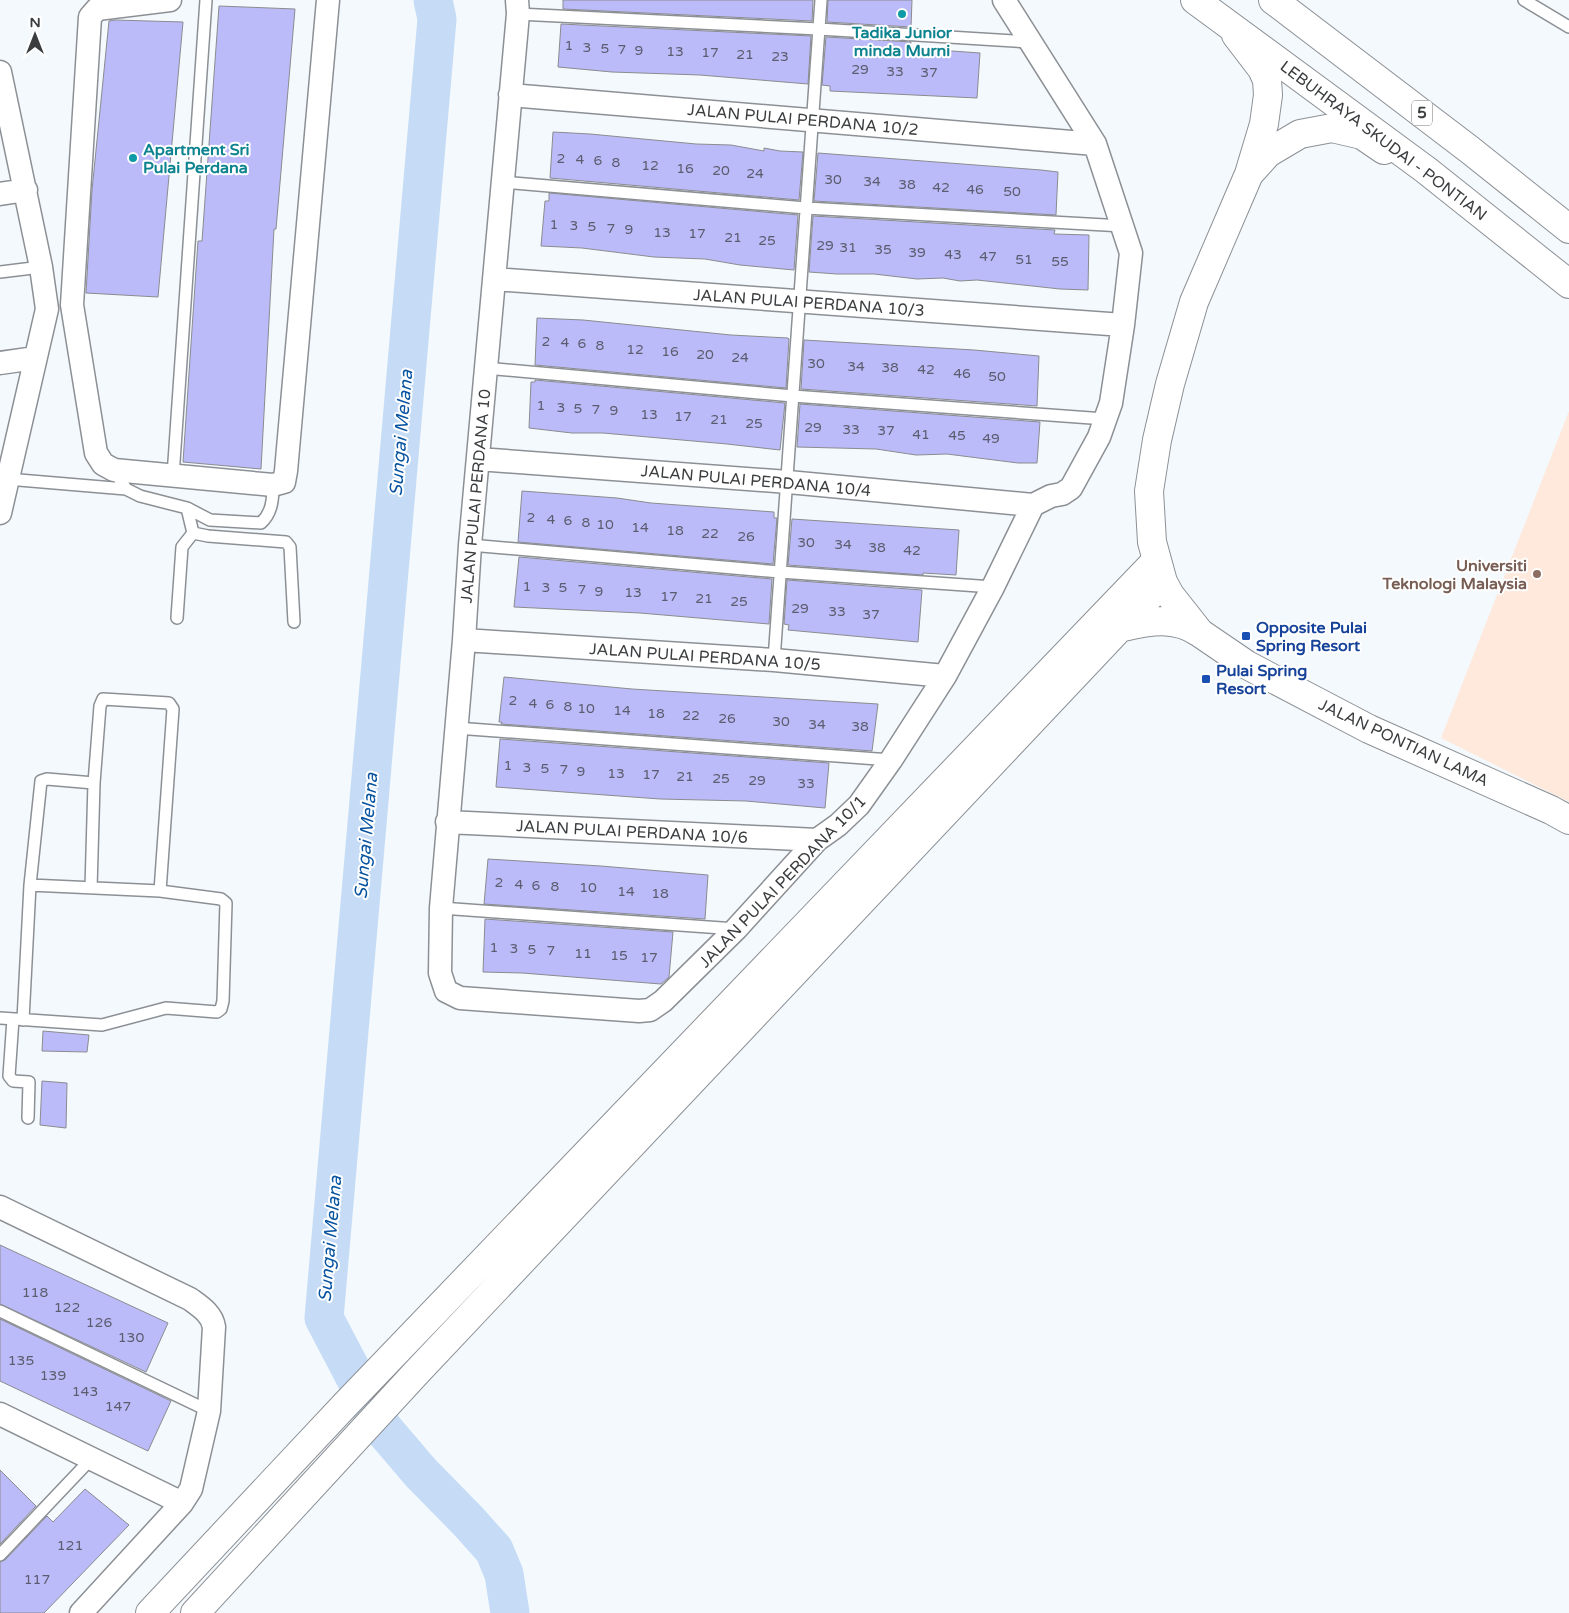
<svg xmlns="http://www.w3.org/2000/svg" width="1569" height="1613" viewBox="0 0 1569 1613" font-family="'Varela Round',sans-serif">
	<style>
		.education { fill: #ffe9dc }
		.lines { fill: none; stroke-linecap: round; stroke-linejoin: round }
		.river { stroke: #c6dcf6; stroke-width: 39 }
		.building { fill: #bcbbf9; stroke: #8b8b90 }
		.lane-casing { stroke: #8c9095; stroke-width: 14 }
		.street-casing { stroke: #8c9095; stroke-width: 25 }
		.secondary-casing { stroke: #8c9095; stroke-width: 30 }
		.highway-casing { stroke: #8c9095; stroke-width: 30 }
		.lane { stroke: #fff; stroke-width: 11 }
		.street { stroke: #fff; stroke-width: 22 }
		.secondary { stroke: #fff; stroke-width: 28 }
		.highway { stroke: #fff; stroke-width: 28 }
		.culture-dot { fill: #0f9aa8; stroke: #fff; stroke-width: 2 }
		.education-dot { fill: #8d6e63; stroke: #fff; stroke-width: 2 }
		.transit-dot { fill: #1a4fb4; stroke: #fff; stroke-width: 2 }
		.labels { text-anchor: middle; stroke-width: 4; stroke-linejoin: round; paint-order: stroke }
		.number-label { font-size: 14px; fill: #5b5c6e }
		.shield { fill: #fff; stroke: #767779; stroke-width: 1 }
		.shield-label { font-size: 15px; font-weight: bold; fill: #3b3d3f }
		.culture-label { font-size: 16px; font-weight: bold; fill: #0d838f; stroke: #fff }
		.street-label { font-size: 16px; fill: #3b3d3f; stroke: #fff }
		.education-label { font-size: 16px; font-weight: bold; fill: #785e54; stroke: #fff; text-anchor: end }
		.transit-label { font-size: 16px; font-weight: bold; fill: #164399; stroke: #fff; text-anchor: start }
		.water-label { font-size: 18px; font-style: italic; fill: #0854a0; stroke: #fff }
	</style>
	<rect width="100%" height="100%" fill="#f3f9fd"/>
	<!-- education -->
	<path class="education" d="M1569,411V802L1441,738Z"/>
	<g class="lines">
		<!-- river -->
		<path class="river" d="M433,0L437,19L324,1318L380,1425L421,1473L469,1522L494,1550L504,1574L510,1613"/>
	</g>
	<!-- building -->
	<path class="building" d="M563,0H813L812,21L563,9Z
		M828,0H912L911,27L827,22Z
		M219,6L295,9L276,229H274L261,469L183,462L198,241H202Z
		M115,20L183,22L158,297L86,293L92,190L109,21Z
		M561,24L811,36L808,84L700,75L612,72L558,67Z
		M826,37L911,42L910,48L980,53L977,98L830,91V86L822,85Z
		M553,132L590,134L696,144L731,145L764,151V148L780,151L803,152L799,200L550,178Z
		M818,153L1041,170L1058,172L1056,215L814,201Z
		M549,193L798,215L794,270L740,265L705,259L654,257L582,248L541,246L545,201H549Z
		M813,216L1055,230L1054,234L1089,235L1088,290L1060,289L977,280L960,281L943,278L917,279L874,274H837L809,272Z
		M537,318L583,320L731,335L788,338L789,339L786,388L535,365Z
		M804,340L974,350L1039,356L1037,406L801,389Z
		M535,380L785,403L780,450L727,444L603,433H572L529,428L531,382H535Z
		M800,404L1040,422L1037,463H1018L947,454L916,455L876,449L797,447Z
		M522,491L617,498L651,503L774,512V518H777L773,564L518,542Z
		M792,519L959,530L956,575L923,573V575L788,565Z
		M519,557L772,579L769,624L640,613L514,607Z
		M787,580L922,590L918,642L788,630L789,625L784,624Z
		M504,677L632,689L878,704L872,751L501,724L502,722H499Z
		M500,739L829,763L825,808L746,801L660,799L496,787Z
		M488,859L601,866L708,875L705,919L484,904Z
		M485,919L673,932L669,977L661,984L522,973L483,972Z
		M43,1031L89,1035L87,1052L42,1051Z
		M42,1081L67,1083L66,1128L40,1125Z
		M0,1245L168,1323L146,1372L0,1304Z
		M0,1319L171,1401L148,1451L0,1381Z
		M0,1470L36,1506L0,1544Z
		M85,1489L129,1525L44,1613H0V1562L5,1560L47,1516L53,1522Z"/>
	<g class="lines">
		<!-- lane casing -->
		<g class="lane-casing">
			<path id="lane" d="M1524,0L1569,27
				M518,14L819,29L1030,42
				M503,182L806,208L1123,226
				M0,272L41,267
				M485,368L793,396L1105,419
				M114,470L126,489L140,496L187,508L210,520L261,523C272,513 273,499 273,485
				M173,476L206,0
				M7,479L126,489
				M187,508L193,533L208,536L286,542L290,547L294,622
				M470,545L780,572L993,587
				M177,618L182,547L193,533
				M774,660L821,0
				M456,728L891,760
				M91,888L94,783L100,706L103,699L169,703L173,709L160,891
				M441,908L736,929
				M0,1018L102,1025L166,1008L217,1012L221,1009L223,1001L226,903L221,899L160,891L30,885
				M13,1019L9,1076L13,1081L29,1082L28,1118
				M23,1020L30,885L41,781L47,779L94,783
				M0,1311L209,1411
				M0,1555L92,1458"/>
		</g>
		<!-- street casing -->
		<g class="street-casing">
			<path id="street" d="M170,0L97,9L90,17L72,305L96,453L103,464L114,470L273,485L284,482L286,471L328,0
				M517,0L518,14L470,545L464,640L441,908L440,973L446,991L460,998L639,1011L650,1010L663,1001L736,929L817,840L838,825L859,805L891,760L945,676L993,587L1033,505L1051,496L1062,494L1071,488L1099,437L1111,403L1123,325L1131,253L1095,144L1004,0
				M0,72L41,267L47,309L0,513
				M510,95L1095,144
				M0,194L26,190
				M494,279L1123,325
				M0,363L35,358
				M478,459L788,482L1033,505
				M464,640L774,660L945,676
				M447,822L817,840
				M0,1207L190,1299C201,1307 212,1314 214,1327L209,1411L191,1489L182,1503L81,1613
				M0,1414L182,1503"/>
		</g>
		<!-- secondary casing -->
		<g class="secondary-casing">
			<path id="secondary" d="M1236,35L1262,69L1267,80L1268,95L1264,124L1249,174L1194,302L1170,384L1157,440L1149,491L1152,542L1163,582L1170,595L1200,633L1247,665L1369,729L1551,810L1569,820
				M1250,173L1268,153L1300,134L1332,128L1362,135L1384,150
				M1123,627C1150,621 1175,616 1200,633
				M150,1613L345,1405L1157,560
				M195,1613L417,1372L1163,582"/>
		</g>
		<!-- highway casing -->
		<g class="highway-casing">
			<path id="highway" d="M1195,0L1426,170L1569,284
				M1273,0L1470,150L1569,229"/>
		</g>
		<!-- lane -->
		<use href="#lane" class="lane"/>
		<!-- street -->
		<use href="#street" class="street"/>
		<!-- secondary -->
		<use href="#secondary" class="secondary"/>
		<!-- highway -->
		<use href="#highway" class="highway"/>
	</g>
	<!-- markers -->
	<g class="culture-dot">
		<circle cx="902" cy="14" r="5"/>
		<circle cx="133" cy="158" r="5"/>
	</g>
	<circle class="education-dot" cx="1537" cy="574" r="5"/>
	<g class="transit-dot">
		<rect x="1241" y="631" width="10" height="10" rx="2.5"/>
		<rect x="1201" y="674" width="10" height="10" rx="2.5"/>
	</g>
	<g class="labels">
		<!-- number labels -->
		<g class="number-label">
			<text x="569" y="50">1</text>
			<text x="587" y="52">3</text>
			<text x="605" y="53">5</text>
			<text x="622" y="54">7</text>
			<text x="639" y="55">9</text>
			<text x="675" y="56">13</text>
			<text x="710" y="57">17</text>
			<text x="745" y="59">21</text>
			<text x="780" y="61">23</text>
			<text x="860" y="74">29</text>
			<text x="895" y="76">33</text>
			<text x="929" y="77">37</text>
			<text x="561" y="163">2</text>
			<text x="580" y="164">4</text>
			<text x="598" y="165">6</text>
			<text x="616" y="167">8</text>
			<text x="650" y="170">12</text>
			<text x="685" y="173">16</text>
			<text x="721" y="175">20</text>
			<text x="755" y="178">24</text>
			<text x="833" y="184">30</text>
			<text x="872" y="186">34</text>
			<text x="907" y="189">38</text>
			<text x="941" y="192">42</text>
			<text x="975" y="194">46</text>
			<text x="1012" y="196">50</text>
			<text x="554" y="229">1</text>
			<text x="574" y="230">3</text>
			<text x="592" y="231">5</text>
			<text x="611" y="233">7</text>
			<text x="629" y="234">9</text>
			<text x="662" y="237">13</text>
			<text x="697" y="238">17</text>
			<text x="733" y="242">21</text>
			<text x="767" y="245">25</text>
			<text x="825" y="250">29</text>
			<text x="848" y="252">31</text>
			<text x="883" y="254">35</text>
			<text x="917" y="257">39</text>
			<text x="953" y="259">43</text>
			<text x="988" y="261">47</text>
			<text x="1024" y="264">51</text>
			<text x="1060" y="266">55</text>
			<text x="546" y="346">2</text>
			<text x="565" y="347">4</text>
			<text x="582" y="348">6</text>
			<text x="600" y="350">8</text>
			<text x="635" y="354">12</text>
			<text x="670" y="356">16</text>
			<text x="705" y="359">20</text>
			<text x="740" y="362">24</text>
			<text x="816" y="368">30</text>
			<text x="856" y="371">34</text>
			<text x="890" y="372">38</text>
			<text x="926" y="374">42</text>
			<text x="962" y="378">46</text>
			<text x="997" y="381">50</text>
			<text x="541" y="410">1</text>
			<text x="561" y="412">3</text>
			<text x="578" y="413">5</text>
			<text x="596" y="414">7</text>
			<text x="614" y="415">9</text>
			<text x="649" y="419">13</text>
			<text x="683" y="421">17</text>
			<text x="719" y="424">21</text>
			<text x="754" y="428">25</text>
			<text x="813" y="432">29</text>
			<text x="851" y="434">33</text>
			<text x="886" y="435">37</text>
			<text x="921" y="439">41</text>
			<text x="957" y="440">45</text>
			<text x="991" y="443">49</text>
			<text x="531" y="522">2</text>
			<text x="551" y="524">4</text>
			<text x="568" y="525">6</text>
			<text x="586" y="527">8</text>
			<text x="605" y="529">10</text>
			<text x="640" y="532">14</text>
			<text x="675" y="535">18</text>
			<text x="710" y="538">22</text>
			<text x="746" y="541">26</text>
			<text x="806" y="547">30</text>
			<text x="843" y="549">34</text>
			<text x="877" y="552">38</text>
			<text x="912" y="555">42</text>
			<text x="527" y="591">1</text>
			<text x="546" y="592">3</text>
			<text x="563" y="592">5</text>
			<text x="582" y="594">7</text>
			<text x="599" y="596">9</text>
			<text x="633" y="597">13</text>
			<text x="669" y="601">17</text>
			<text x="704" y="603">21</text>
			<text x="739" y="606">25</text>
			<text x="800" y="613">29</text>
			<text x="837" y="616">33</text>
			<text x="871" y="619">37</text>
			<text x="513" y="705">2</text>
			<text x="533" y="708">4</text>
			<text x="550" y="709">6</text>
			<text x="568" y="711">8</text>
			<text x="586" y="713">10</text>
			<text x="622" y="715">14</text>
			<text x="656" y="718">18</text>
			<text x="691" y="720">22</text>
			<text x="727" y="723">26</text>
			<text x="781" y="726">30</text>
			<text x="817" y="729">34</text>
			<text x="860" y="731">38</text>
			<text x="508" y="770">1</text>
			<text x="527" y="772">3</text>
			<text x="545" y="773">5</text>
			<text x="564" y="774">7</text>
			<text x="581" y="776">9</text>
			<text x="616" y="778">13</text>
			<text x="651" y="779">17</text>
			<text x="685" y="781">21</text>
			<text x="721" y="783">25</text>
			<text x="757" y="785">29</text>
			<text x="806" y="788">33</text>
			<text x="499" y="887">2</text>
			<text x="519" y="889">4</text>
			<text x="536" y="890">6</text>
			<text x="555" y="891">8</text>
			<text x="588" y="892">10</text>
			<text x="626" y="896">14</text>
			<text x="660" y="898">18</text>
			<text x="494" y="952">1</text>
			<text x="514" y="953">3</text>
			<text x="532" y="954">5</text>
			<text x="551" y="955">7</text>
			<text x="583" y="958">11</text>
			<text x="619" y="960">15</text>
			<text x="649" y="962">17</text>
			<text x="35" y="1297">118</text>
			<text x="67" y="1312">122</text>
			<text x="99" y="1327">126</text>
			<text x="131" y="1342">130</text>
			<text x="21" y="1365">135</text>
			<text x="53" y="1380">139</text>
			<text x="85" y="1396">143</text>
			<text x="118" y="1411">147</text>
			<text x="70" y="1550">121</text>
			<text x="37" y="1584">117</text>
		</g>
		<!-- shield labels -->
		<rect class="shield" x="1412" y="100.5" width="20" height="25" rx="4"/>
		<g class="shield-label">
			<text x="1422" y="118">5</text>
		</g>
		<!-- culture labels -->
		<g class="culture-label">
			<text x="902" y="38">Tadika Junior<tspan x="902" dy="18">minda Murni</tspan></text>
			<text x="143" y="155" text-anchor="start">Apartment Sri<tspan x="143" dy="18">Pulai Perdana</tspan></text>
		</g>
		<!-- street labels -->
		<g class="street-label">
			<text transform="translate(803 119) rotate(5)" y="6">JALAN PULAI PERDANA 10/2</text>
			<text transform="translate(1384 140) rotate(37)" y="6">LEBUHRAYA SKUDAI - PONTIAN</text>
			<text transform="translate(809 302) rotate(4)" y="6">JALAN PULAI PERDANA 10/3</text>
			<text transform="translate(756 480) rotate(5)" y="6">JALAN PULAI PERDANA 10/4</text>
			<text transform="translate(475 496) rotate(-85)" y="6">JALAN PULAI PERDANA 10</text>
			<text transform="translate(705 656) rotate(4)" y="6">JALAN PULAI PERDANA 10/5</text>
			<text transform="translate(1404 742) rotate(25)" y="6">JALAN PONTIAN LAMA</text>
			<text transform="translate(632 831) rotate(3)" y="6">JALAN PULAI PERDANA 10/6</text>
			<text transform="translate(782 881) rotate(-46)" y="6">JALAN PULAI PERDANA 10/1</text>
		</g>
		<!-- education labels -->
		<g class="education-label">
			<text x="1527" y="571">Universiti<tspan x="1527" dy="18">Teknologi Malaysia</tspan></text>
		</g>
		<!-- transit labels -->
		<g class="transit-label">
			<text x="1256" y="633">Opposite Pulai<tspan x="1256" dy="18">Spring Resort</tspan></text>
			<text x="1216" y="676">Pulai Spring<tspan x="1216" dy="18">Resort</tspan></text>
		</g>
		<!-- water labels -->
		<g class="water-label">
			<text transform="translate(401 433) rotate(-85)" y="6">Sungai Melana</text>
			<text transform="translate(366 836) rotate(-85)" y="6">Sungai Melana</text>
			<text transform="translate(330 1239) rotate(-85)" y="6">Sungai Melana</text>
		</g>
	</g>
	<!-- north arrow -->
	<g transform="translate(35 35)" stroke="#ffffff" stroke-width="4" paint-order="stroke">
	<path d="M0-4L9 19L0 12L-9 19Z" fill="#3b3d3f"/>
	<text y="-8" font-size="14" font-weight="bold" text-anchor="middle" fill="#3b3d3f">N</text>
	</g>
</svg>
